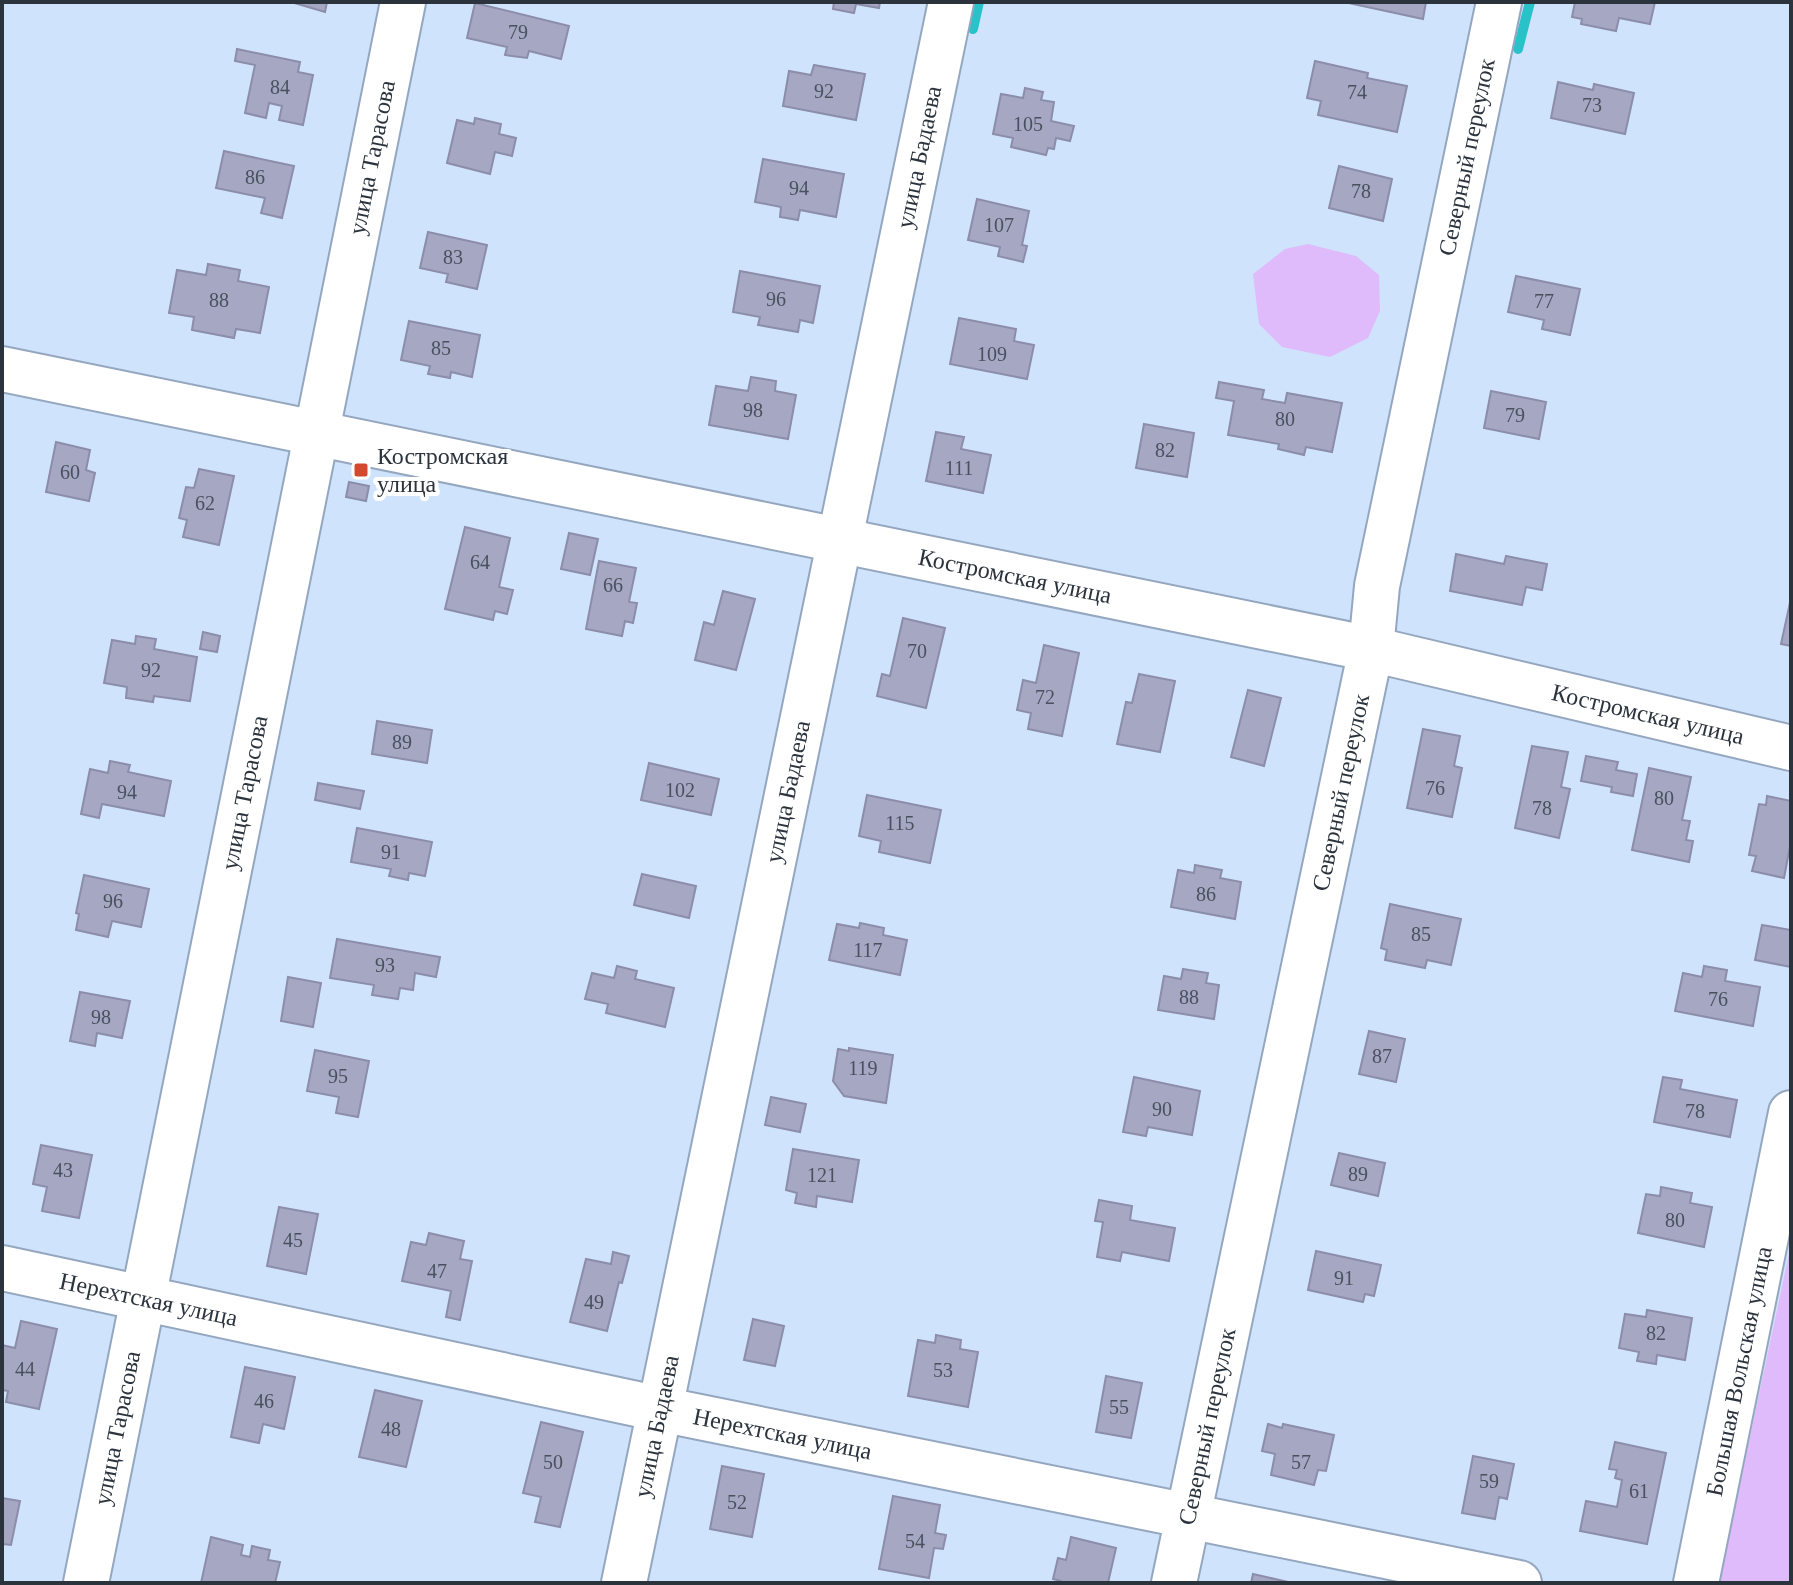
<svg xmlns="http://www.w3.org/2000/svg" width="1793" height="1585" viewBox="0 0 1793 1585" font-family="'Times New Roman',serif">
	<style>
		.green { fill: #dfbbfb }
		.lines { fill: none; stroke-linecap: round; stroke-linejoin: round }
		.stream { stroke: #2ac2c9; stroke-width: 10 }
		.building { fill: #a5a7c3; stroke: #8b8da9; stroke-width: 2 }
		.minor-casing { stroke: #94a7bf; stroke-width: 48 }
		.minor { stroke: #fff; stroke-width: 44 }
		.poi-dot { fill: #d3482e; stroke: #fff; stroke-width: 3 }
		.labels { text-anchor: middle; stroke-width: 8; stroke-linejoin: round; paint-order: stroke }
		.number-label { font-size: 20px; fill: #4a505e }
		.street-label { font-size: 24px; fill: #2b333d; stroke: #fff }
		.poi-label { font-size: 24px; fill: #2b333d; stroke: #fff; text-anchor: start }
	</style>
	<rect width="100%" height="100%" fill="#d0e3fd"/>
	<!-- green -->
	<path class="green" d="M1308,244L1356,256L1379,275L1380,311L1368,338L1330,357L1282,347L1259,324L1253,274L1285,249Z
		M1791,1244V1583H1719Z"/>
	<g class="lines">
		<!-- stream -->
		<path class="stream" d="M973,29L979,2
			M1518,49L1530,2"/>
	</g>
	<!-- building -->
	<path class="building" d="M291,2H327L325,12Z
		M834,2H880L879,8L856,4L854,13L833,9Z
		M1344,2H1426L1423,19Z
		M1575,2H1655L1650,24L1619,18L1616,31L1581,24L1582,19L1572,17Z
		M475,3L569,26L561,59L529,51L527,58L505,55L507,47L467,38Z
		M237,49L300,62L298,72L313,75L303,125L279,120L282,106L269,103L266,118L245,113L255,65L235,61Z
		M1315,61L1368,73L1367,78L1407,86L1397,132L1318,115L1321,101L1307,98Z
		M814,65L865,74L856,120L783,106L789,71L811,75Z
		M1558,82L1593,90L1594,84L1634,93L1625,134L1551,118Z
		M1025,88L1043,92L1041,100L1054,102L1051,121L1074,126L1070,141L1056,138L1054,149L1048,148L1046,155L1011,147L1013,138L993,134L1001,94L1023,98Z
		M475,118L501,124L499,134L516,138L512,156L495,152L490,174L447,163L457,120L474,124Z
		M224,151L294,166L282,218L261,213L265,198L216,188Z
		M763,159L844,174L836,217L800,210L798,220L780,217L781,207L755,202Z
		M1339,166L1392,179L1383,221L1329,208Z
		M977,199L1029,211L1022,245L1027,246L1023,262L998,256L1000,247L968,240Z
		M428,232L487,245L477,289L446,282L448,274L420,268Z
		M208,264L240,270L238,281L269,287L260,333L236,329L234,338L192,330L194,317L169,313L177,270L206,275Z
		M740,271L820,286L813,323L800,320L798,332L758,325L760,317L733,312Z
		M1516,276L1580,289L1570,335L1542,329L1544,320L1508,312Z
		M959,318L1016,329L1014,341L1034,345L1027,379L950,364Z
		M409,321L480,335L472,377L451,372L450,378L428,374L430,366L401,360Z
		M751,377L776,381L775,391L796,395L788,439L709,425L716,386L748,391Z
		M1219,382L1264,390L1262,399L1285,403L1287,393L1342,403L1332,452L1306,447L1304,455L1278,449L1279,444L1228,435L1234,401L1216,398Z
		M1491,391L1546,402L1539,439L1484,428Z
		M1144,424L1194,433L1187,477L1136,468Z
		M936,432L964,437L961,449L991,455L983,493L926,481Z
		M56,442L90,450L86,470L95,473L89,501L46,492Z
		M199,469L234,476L219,545L183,537L187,520L179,518L186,487L194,488Z
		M349,482L369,486L366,501L346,497Z
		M465,527L510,538L499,587L513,590L507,614L495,611L493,620L445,609Z
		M569,533L598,539L590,575L561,569Z
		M1456,554L1504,564L1506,556L1547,564L1542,590L1526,587L1522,605L1450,591Z
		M599,561L636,568L629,602L637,603L633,623L625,621L622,636L586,629Z
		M723,591L755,599L736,670L695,660L704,622L714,625Z
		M1791,598V646L1781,644Z
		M903,618L945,628L926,708L877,696L882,674L890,676Z
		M203,632L220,636L217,652L200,649Z
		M136,636L156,639L154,649L197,657L190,701L154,696L153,702L126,698L127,687L104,683L112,640L135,644Z
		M1044,645L1079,653L1062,736L1028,729L1031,713L1017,710L1023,680L1036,683Z
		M1139,674L1175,681L1160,752L1117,744L1126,702L1132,703Z
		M1248,690L1281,698L1264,766L1231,757Z
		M377,721L432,730L427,763L372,754Z
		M1423,729L1460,736L1454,766L1462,768L1452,817L1407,808Z
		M1532,746L1568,752L1561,787L1570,789L1559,838L1515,828Z
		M1586,756L1618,762L1616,770L1637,774L1633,796L1611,792L1612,787L1581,781Z
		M110,761L130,765L128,772L171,781L164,816L102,804L99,818L81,814L90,769L108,773Z
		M649,763L719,779L711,815L641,800Z
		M1649,768L1691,777L1682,820L1690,821L1686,840L1693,841L1689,862L1632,850Z
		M318,783L364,791L360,809L315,800Z
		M867,795L941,810L930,863L879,852L881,841L859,836Z
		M1767,796L1791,801V841L1784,878L1752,871L1756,856L1749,855L1759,804L1766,805Z
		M357,828L432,842L425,876L409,873L408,880L389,876L391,869L351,862Z
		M1195,865L1222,870L1220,878L1241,882L1235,919L1171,907L1178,870L1194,873Z
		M642,874L696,886L689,918L634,905Z
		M84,875L149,889L141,927L112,921L108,937L76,930L79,914L76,913Z
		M1390,904L1461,919L1451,965L1427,960L1425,968L1385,960L1387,950L1381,948Z
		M860,923L884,928L883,935L907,940L900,975L829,960L837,924L859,928Z
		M1762,925L1791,930V967L1755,960Z
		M337,939L440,957L436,977L415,973L413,990L400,988L398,999L372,995L374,985L330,978Z
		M617,966L637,971L635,979L674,988L665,1027L606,1013L608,1004L585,999L592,973L614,978Z
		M1704,966L1727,970L1725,981L1760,987L1753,1026L1675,1011L1683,973L1702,977Z
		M1183,969L1208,973L1206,983L1219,985L1214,1019L1158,1010L1164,976L1181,979Z
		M288,977L321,983L313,1027L281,1021Z
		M80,992L130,1001L122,1038L97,1033L95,1046L70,1041Z
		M1369,1031L1405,1039L1396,1082L1359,1074Z
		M849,1048L893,1055L886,1103L844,1096L833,1081L838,1049L849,1051Z
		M315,1050L369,1061L358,1117L336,1113L339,1097L307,1091Z
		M1134,1077L1200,1091L1192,1135L1148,1127L1146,1136L1123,1132Z
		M1663,1077L1682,1080L1680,1089L1737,1100L1730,1137L1654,1122Z
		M771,1097L806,1104L800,1132L765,1125Z
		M41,1145L92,1155L79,1218L42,1211L47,1187L33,1184Z
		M793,1149L859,1160L852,1202L817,1196L816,1207L795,1203L797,1193L786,1190Z
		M1339,1153L1385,1163L1378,1196L1331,1185Z
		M1661,1187L1692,1193L1690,1203L1712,1207L1704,1247L1638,1233L1646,1194L1660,1196Z
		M1099,1200L1132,1206L1130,1220L1175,1228L1169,1261L1122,1252L1120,1261L1097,1257L1103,1222L1095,1221Z
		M279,1207L318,1214L306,1274L267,1266Z
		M429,1233L464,1241L460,1259L472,1261L460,1320L446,1317L451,1291L402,1281L411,1242L426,1245Z
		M1316,1251L1381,1265L1374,1296L1365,1294L1363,1302L1308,1290Z
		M613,1252L629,1256L622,1283L619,1282L607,1331L570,1322L586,1259L611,1264Z
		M1647,1310L1692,1318L1685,1360L1657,1355L1656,1364L1637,1361L1639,1352L1619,1348L1625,1314L1646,1317Z
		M753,1319L784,1326L775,1366L744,1360Z
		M21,1321L57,1329L39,1409L6,1402L8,1391L2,1390V1345L15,1348Z
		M936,1335L961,1340L960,1349L978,1352L968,1407L908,1396L918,1340L935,1343Z
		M245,1367L295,1377L284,1429L263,1424L259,1443L231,1437Z
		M1106,1376L1142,1383L1131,1438L1096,1432Z
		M375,1390L422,1401L406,1467L359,1457Z
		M541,1422L583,1432L560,1527L535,1522L541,1497L523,1493Z
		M1268,1424L1282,1428L1283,1424L1334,1435L1326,1471L1318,1470L1314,1485L1271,1475L1275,1454L1262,1451Z
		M1615,1442L1666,1453L1647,1544L1580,1531L1586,1501L1617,1507L1622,1480L1615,1478L1617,1470L1609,1469Z
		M1473,1456L1514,1464L1507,1499L1499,1497L1495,1519L1462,1513Z
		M722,1466L764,1474L752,1537L710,1529Z
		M893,1496L940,1505L935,1533L946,1535L943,1549L934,1548L929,1578L879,1569Z
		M2,1498L20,1501L11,1545L3,1544L2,1550Z
		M211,1537L243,1545L241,1555L250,1557L252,1546L270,1550L268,1560L280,1562L275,1583H201Z
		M1071,1537L1116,1548L1108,1583H1061V1581L1053,1579L1058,1558L1066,1560Z
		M1253,1574L1288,1582L1251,1583Z"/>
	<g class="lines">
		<!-- minor casing -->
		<g class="minor-casing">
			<g id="minor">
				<path id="s1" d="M2,369L1371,649L1791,748"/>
				<path id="s2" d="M2,1268L660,1409L1519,1583"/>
				<path id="s3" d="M86,1583L403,2"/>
				<path id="s4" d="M624,1583L951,2"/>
				<path id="s5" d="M1174,1583L1371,649L1377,586L1499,2"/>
				<path id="s6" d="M1696,1583L1791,1113"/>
			</g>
		</g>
		<!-- minor -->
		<use href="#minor" class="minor"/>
	</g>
	<!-- markers -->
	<rect class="poi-dot" x="353" y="462" width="16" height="16" rx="4"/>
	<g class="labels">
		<!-- number labels -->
		<g class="number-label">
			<text x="518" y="39">79</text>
			<text x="280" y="94">84</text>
			<text x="824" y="98">92</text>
			<text x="1357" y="99">74</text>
			<text x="1592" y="112">73</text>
			<text x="1028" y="131">105</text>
			<text x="255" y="184">86</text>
			<text x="799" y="195">94</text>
			<text x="1361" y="198">78</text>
			<text x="999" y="232">107</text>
			<text x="453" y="264">83</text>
			<text x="776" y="306">96</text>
			<text x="219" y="307">88</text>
			<text x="1544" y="308">77</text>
			<text x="441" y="355">85</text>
			<text x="992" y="361">109</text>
			<text x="753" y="417">98</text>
			<text x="1515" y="422">79</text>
			<text x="1285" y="426">80</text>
			<text x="1165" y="457">82</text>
			<text x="959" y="475">111</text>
			<text x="70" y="479">60</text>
			<text x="205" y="510">62</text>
			<text x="480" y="569">64</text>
			<text x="613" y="592">66</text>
			<text x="917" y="658">70</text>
			<text x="151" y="677">92</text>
			<text x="1045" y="704">72</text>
			<text x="402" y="749">89</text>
			<text x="1435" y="795">76</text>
			<text x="680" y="797">102</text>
			<text x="127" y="799">94</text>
			<text x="1664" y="805">80</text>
			<text x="1542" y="815">78</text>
			<text x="900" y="830">115</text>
			<text x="391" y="859">91</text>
			<text x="1206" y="901">86</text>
			<text x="113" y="908">96</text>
			<text x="1421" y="941">85</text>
			<text x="868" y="957">117</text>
			<text x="385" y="972">93</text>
			<text x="1189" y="1004">88</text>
			<text x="1718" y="1006">76</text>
			<text x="101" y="1024">98</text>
			<text x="1382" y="1063">87</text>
			<text x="863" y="1075">119</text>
			<text x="338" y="1083">95</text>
			<text x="1162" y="1116">90</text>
			<text x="1695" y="1118">78</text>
			<text x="63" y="1177">43</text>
			<text x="1358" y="1181">89</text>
			<text x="822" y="1182">121</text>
			<text x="1675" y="1227">80</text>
			<text x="293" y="1247">45</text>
			<text x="437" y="1278">47</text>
			<text x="1344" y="1285">91</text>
			<text x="594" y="1309">49</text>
			<text x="1656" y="1340">82</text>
			<text x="25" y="1376">44</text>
			<text x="943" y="1377">53</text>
			<text x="264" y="1408">46</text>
			<text x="1119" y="1414">55</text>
			<text x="391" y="1436">48</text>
			<text x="553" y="1469">50</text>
			<text x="1301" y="1469">57</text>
			<text x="1489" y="1488">59</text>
			<text x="1639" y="1498">61</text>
			<text x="737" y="1509">52</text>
			<text x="915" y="1548">54</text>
		</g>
		<!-- street labels -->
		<g class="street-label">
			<text dy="8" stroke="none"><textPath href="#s3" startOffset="1454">улица Тарасова</textPath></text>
			<text dy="8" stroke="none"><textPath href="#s4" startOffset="1456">улица Бадаева</textPath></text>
			<text dy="8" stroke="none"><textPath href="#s5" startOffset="1456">Северный переулок</textPath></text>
			<text dy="8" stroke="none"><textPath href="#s1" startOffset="1034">Костромская улица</textPath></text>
			<text dy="8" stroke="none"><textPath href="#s1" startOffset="1682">Костромская улица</textPath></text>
			<text dy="8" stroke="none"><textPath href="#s3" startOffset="806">улица Тарасова</textPath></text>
			<text dy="8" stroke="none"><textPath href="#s4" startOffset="808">улица Бадаева</textPath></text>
			<text dy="8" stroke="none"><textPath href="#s5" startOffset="808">Северный переулок</textPath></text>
			<text dy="8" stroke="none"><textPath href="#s2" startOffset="150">Нерехтская улица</textPath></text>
			<text dy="8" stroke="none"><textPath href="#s6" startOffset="216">Большая Вольская улица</textPath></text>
			<text dy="8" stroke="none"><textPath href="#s4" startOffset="160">улица Бадаева</textPath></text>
			<text dy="8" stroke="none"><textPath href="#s5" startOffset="160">Северный переулок</textPath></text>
			<text dy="8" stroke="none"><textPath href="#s3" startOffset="158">улица Тарасова</textPath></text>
			<text dy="8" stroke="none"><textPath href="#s2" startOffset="798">Нерехтская улица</textPath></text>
		</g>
		<!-- poi labels -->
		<g class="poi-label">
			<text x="377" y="464">Костромская<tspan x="377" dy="28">улица</tspan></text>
		</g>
	</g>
	<!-- border -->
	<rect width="1793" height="1585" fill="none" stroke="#2b333d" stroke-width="8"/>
</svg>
